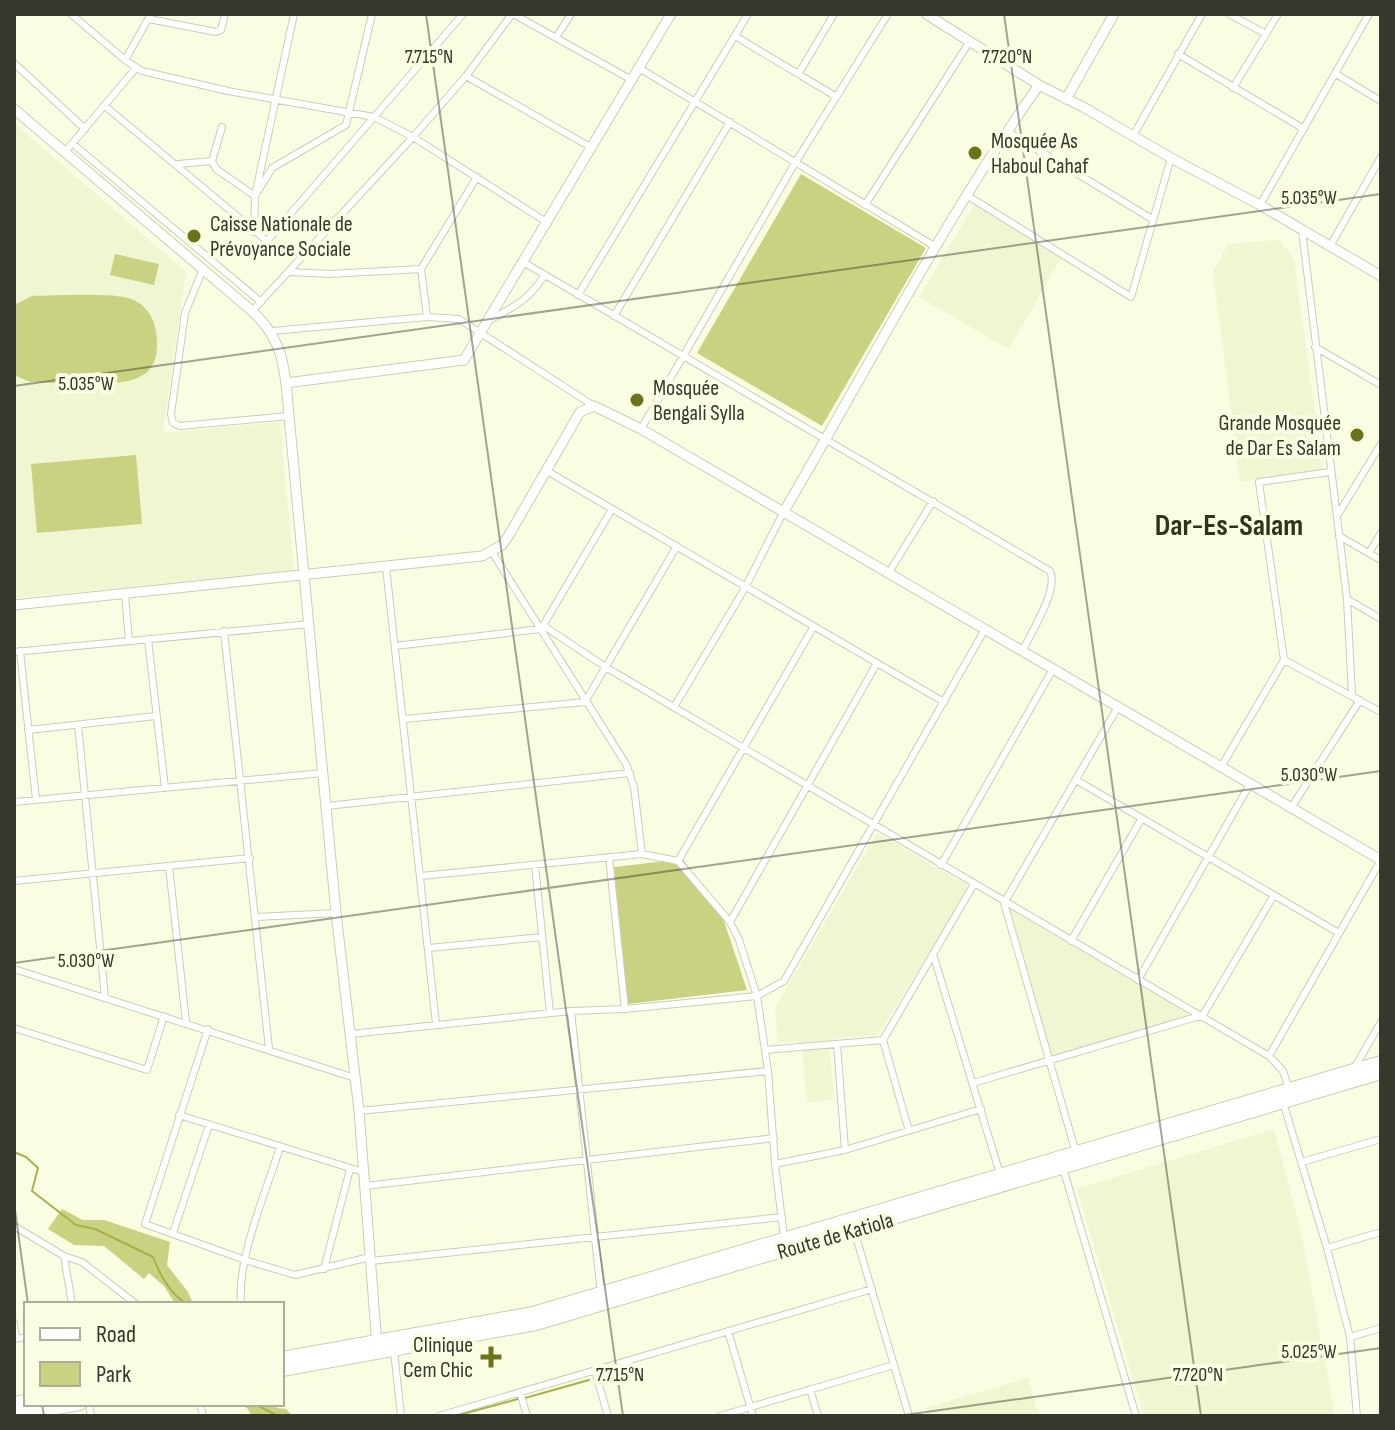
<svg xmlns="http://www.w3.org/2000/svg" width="1395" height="1430" viewBox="0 0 1395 1430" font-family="'Sofia Sans Condensed',sans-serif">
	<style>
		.built { fill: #f0f5d2 }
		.green { fill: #cad282 }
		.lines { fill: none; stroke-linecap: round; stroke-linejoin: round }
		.stream { stroke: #a8b047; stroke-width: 2 }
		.street-casing { stroke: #caceb3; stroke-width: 8 }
		.secondary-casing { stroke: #caceb3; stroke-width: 11 }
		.highway-casing { stroke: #caceb3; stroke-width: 14 }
		.street { stroke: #fff; stroke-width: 6 }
		.secondary { stroke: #fff; stroke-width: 9 }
		.highway { stroke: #fff; stroke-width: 12 }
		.ticks { fill: none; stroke: #36372d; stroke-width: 2; stroke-opacity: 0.45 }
		.poi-dot { fill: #6c7219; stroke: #fafde2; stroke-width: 3 }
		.labels { text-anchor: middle; stroke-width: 8; stroke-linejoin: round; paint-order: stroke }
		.poi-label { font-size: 22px; fill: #36372d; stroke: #fafde2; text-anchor: start }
		.street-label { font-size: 22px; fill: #36372d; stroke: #fafde2 }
		.district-label { font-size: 30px; font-weight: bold; fill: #30321c; stroke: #fafde2 }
		.ticks-label { font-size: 20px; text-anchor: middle; fill: #36372d; stroke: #fafde2; stroke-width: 8; stroke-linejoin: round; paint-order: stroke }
	</style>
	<rect width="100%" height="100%" fill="#fafde2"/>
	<!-- built -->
	<path class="built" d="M14,123L186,272L163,433L280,422L294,571L14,598Z
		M974,205L1061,258L1009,349L919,297Z
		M1280,240L1294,260L1323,470L1240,482L1213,272L1228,244Z
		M877,833L970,887L878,1035L829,1039L834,1099L807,1103L801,1041L778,1043L775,1008Z
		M1004,903L1203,1015L1048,1061Z
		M1274,1129L1302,1236L1335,1416H1144L1077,1189Z
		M1028,1378L1039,1416H928L926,1408Z"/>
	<!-- green -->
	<path class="green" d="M801,174L926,248L822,426L697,353Z
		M115,254L159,264L154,285L110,275Z
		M32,296C56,296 111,292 131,299C146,304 154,318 156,332C164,384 125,384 87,383C68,383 49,383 30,382L14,375V305Z
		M136,455L142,524L37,533L31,464Z
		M683,859L724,921L747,990L628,1004L614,867Z
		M62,1209L83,1220H104L170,1242L167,1265L188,1292L193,1304H175L165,1287L149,1273L144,1279L104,1246L74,1245L48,1229Z
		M238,1404H276L277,1408L286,1409L293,1416H252L247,1408Z"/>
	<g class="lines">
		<!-- stream -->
		<path class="stream" d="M14,1152L26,1157L38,1168L32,1191L76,1225L95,1229L153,1257C160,1275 171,1296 188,1304
			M525,1398L589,1380
			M255,1404L278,1416
			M455,1416L518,1399"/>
		<!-- street casing -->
		<g class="street-casing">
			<path id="street" d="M71,14L125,60L142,71L228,91L374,117L413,137L548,223
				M513,14L632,80
				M1229,14L1266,34
				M149,19L216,32L221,30L225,14
				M557,36L571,14
				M735,36L835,96
				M1178,54L1304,129
				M125,60L151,14
				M14,63L85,129
				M639,68L936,247
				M799,73L834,14
				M1336,74L1381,101
				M466,76L592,148
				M1233,88L1278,14
				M105,106L267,241L463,14
				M1007,131L1152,219
				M1133,136L1202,14
				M73,144L261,302
				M65,152L136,68
				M212,161L222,127
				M178,164L212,161L216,169L255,196L272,168L346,125L372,14
				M968,196L1131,297L1171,158
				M865,205L970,41
				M1260,205L1369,14
				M1302,230L1347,599L1352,695
				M254,232L255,196L294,14
				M1330,246L1381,157
				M523,262L1050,571C1059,589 1031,633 1022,652
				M203,269L185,313L171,414L173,423L180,426L289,416
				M290,272L329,274L421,269
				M578,295L748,14
				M252,311L413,137L466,76L512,14
				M614,316L730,122
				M427,317L421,269L477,177
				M490,320C518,304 526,302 545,275
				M272,331L427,317L459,319L594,406
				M1315,347L1381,385
				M641,429L795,163L888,14
				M547,471L944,702
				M1337,516L1381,444
				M1339,536L1381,560
				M492,552L626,764L634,787L642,854
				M1369,553L1381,533
				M386,567L436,1024
				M888,574L933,501
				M125,595L129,641
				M1347,599L1381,619
				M544,626L607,668L1269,1056L1283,1071L1289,1089
				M224,631L269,1049
				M148,639L165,788
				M395,646L541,629L612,509
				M20,651L36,800
				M14,652L310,624
				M1284,660L1381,712
				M674,707L745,588L783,513
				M404,719L585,702L677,546
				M78,725L105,997
				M28,730L156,716
				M1221,767L1284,660L1259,482L1330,472
				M1076,780L1339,933
				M14,802L323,773
				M327,806L630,773
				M1291,808L1360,700
				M609,857L625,1009
				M678,861L814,626
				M535,865L550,1013
				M941,865L1053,669
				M169,866L186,1022
				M421,876L642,854L678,861L730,922L739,940L757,996L768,1071L775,1164L784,1237
				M14,881L250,858
				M256,917L336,913
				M730,922L877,663
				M1071,941L1142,818
				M429,948L542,937
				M933,954L1000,1174
				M14,969L355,1078
				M1138,980L1250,784
				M571,1011L601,1294
				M14,1028L147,1070L164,1016
				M208,1029L145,1224L245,1260L295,1275L370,1257
				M351,1034L571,1011L625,1009L757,996L784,981L984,631
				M883,1040L909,1131
				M837,1044L845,1150
				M765,1050L883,1040L974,884
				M1269,1056L1381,860
				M1355,1067L1381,1022
				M973,1083L1203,1015L1274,895
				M1283,1102L1327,1248L1350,1337L1357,1416
				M359,1111L768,1071
				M179,1115L363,1172
				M1076,1153L1004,903L1118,707
				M1302,1162L1381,1139
				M775,1164L845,1150L981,1109
				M1063,1168L1136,1416
				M365,1186L774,1138
				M14,1226L64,1256L82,1262L136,1304
				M854,1230L909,1416
				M173,1233L209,1125
				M1327,1248L1381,1232
				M64,1256L72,1304
				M371,1261L782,1217
				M324,1269L350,1169
				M241,1304C237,1258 266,1192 280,1147
				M14,1323L16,1338
				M728,1331L753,1416
				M1350,1337L1381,1328
				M14,1339L26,1337
				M394,1351L401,1416
				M595,1371L608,1416
				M810,1389L818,1416
				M520,1392L527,1416
				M89,1404L91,1416
				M200,1404L203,1416
				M439,1416L872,1289
				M720,1416L894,1365"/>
		</g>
		<!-- secondary casing -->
		<g class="secondary-casing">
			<path id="secondary" d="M926,14L1039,85L1085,108L1171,158L1260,205L1381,276
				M1066,99L1114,14
				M14,109L252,311C286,342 285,373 289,416L336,913L359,1111L377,1346
				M286,383L464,360L671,14
				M783,513C867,370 943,221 1039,85
				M14,605L482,556L502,545L509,535L580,412L594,406L641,429L1381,860"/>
		</g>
		<!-- highway casing -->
		<g class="highway-casing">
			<path id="highway" d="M282,1358L533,1313L1381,1062
				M282,1370L536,1324L1381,1073
				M14,1403L26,1401
				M14,1415L80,1404"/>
		</g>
		<!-- street -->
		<use href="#street" class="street"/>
		<!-- secondary -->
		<use href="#secondary" class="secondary"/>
		<!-- highway -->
		<use href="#highway" class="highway"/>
	</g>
	<!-- ticks -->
	<path class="ticks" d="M426,14L623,1416M1004,14L1201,1416M14,386L1381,194M14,963L1381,771M14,1203L28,1304M42,1404L44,1416M898,1416L1381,1348"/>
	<!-- markers -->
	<g class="poi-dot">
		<circle cx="975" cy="153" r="8"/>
		<circle cx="194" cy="236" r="8"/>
		<circle cx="637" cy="400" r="8"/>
		<circle cx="1357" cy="435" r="8"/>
		<path d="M487 1345h8v8h8v8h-8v8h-8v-8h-8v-8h8z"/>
	</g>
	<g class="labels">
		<!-- poi labels -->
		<g class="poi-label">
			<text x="991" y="148">Mosquée As<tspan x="991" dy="25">Haboul Cahaf</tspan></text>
			<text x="210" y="231">Caisse Nationale de<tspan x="210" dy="25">Prévoyance Sociale</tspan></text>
			<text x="653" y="395">Mosquée<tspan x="653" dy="25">Bengali Sylla</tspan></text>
			<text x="1341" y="430" text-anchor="end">Grande Mosquée<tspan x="1341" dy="25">de Dar Es Salam</tspan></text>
			<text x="473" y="1352" text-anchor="end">Clinique<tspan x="473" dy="25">Cem Chic</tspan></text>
		</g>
		<!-- street labels -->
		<g class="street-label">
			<text transform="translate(835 1235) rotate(-16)" y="8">Route de Katiola</text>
		</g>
		<!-- district labels -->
		<g class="district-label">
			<text x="1229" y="535">Dar-Es-Salam</text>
		</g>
	</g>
	<g class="ticks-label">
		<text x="429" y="63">7.715°N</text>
		<text x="1007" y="63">7.720°N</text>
		<text x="1309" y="204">5.035°W</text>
		<text x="86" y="390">5.035°W</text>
		<text x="1309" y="781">5.030°W</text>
		<text x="86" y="967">5.030°W</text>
		<text x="1309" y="1358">5.025°W</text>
		<text x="620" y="1381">7.715°N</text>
		<text x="1198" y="1381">7.720°N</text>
	</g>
	<!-- border -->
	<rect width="1395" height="1430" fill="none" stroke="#36372d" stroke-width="32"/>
	<!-- legend -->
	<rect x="24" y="1302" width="260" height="104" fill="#fafde2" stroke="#acae9a" stroke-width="2"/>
	<rect x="40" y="1328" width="40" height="12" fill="#ffffff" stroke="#acae9a" stroke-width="2"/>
	<text x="96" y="1342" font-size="24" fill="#36372d">Road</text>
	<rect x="40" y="1362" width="40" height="24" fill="#cad282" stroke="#acae9a" stroke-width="2"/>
	<text x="96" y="1382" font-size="24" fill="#36372d">Park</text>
</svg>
